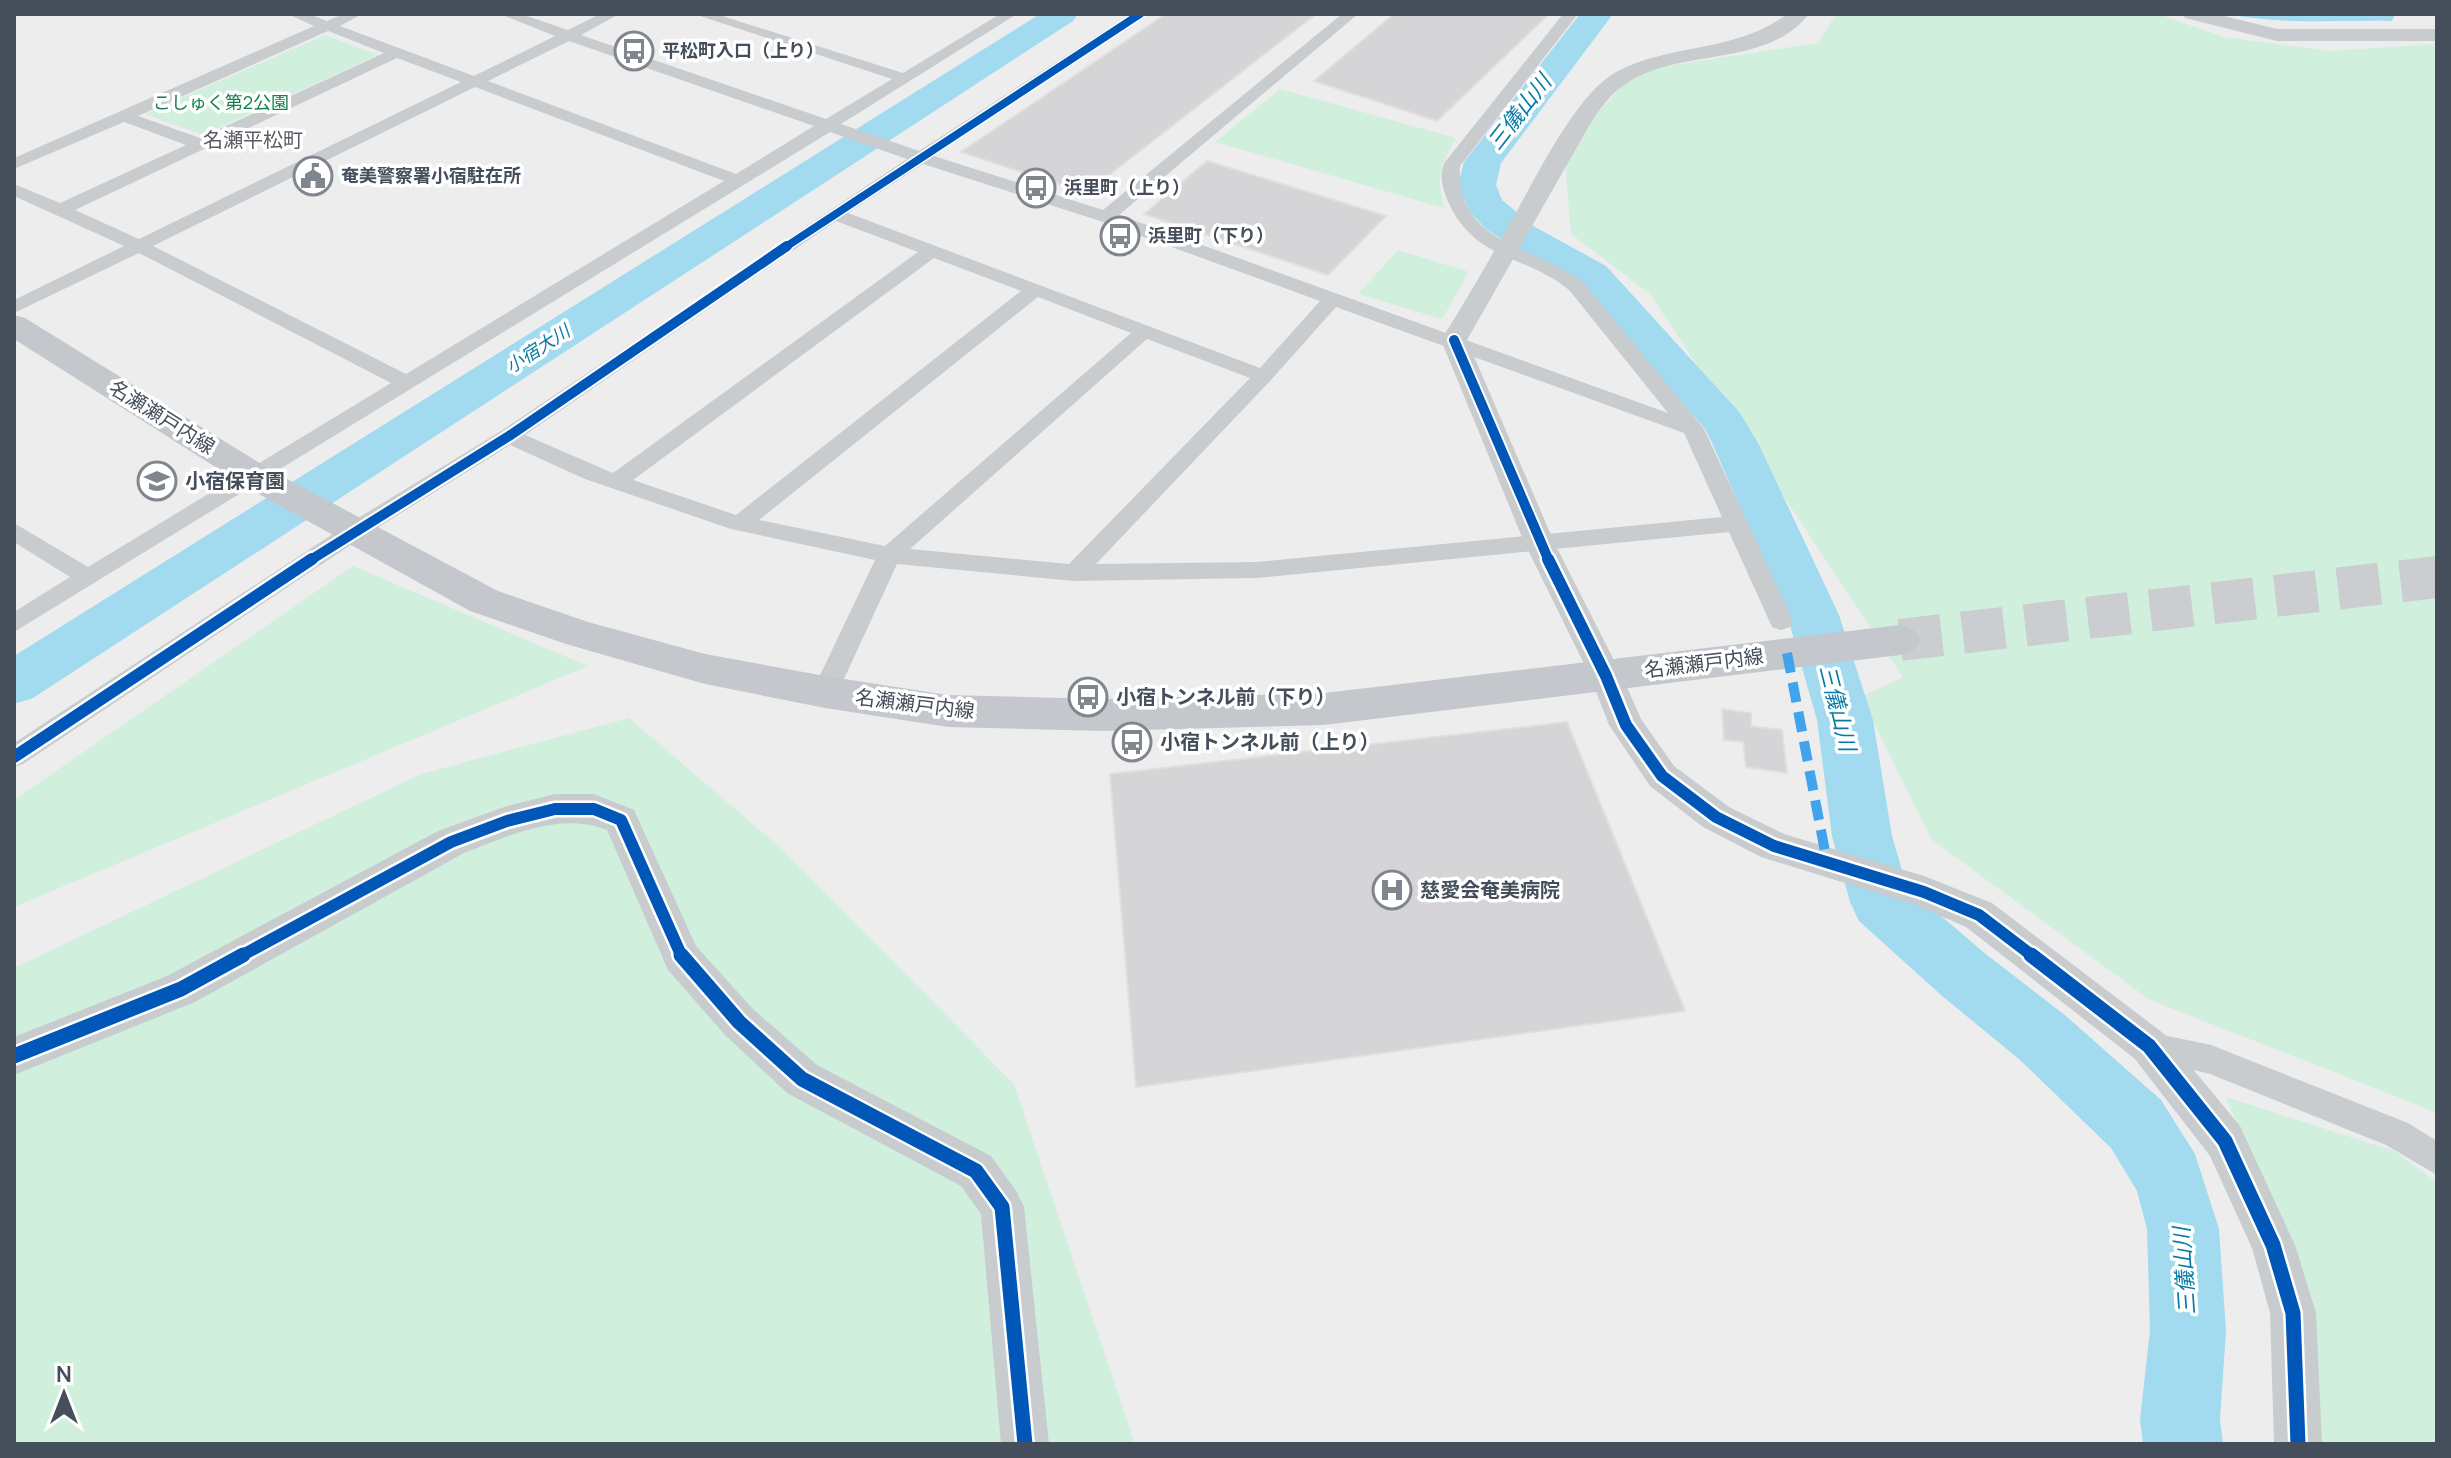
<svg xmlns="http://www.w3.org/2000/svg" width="2451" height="1458" viewBox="0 0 2451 1458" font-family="Manrope,'Noto Sans JP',sans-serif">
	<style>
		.green { fill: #d0efdd }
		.water { fill: #a2dbef }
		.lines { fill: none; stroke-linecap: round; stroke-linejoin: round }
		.river { fill: #a2dbef; fill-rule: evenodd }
		.building { fill: #d5d5d7; stroke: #dfdfe0; stroke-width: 2 }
		.primary-tunnel { stroke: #cccdd0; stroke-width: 42; stroke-dasharray: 42 21; stroke-linecap: butt }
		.minor { fill: #c9cccf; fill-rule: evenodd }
		.tertiary { fill: #c9cccf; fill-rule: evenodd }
		.primary { fill: #c4c8cd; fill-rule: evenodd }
		.quiet { stroke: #3fa4ed; stroke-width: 10; stroke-dasharray: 20 10; stroke-linecap: butt }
		.cycleway-far3-casing { stroke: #fff; stroke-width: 11 }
		.cycleway-far2-casing { stroke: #fff; stroke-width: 14 }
		.cycleway-far1-casing { stroke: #fff; stroke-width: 17 }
		.cycleway-casing { stroke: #fff; stroke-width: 20 }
		.cycleway-far3 { stroke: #0057b8; stroke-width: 8 }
		.cycleway-far2 { stroke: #0057b8; stroke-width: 10 }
		.cycleway-far1 { stroke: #0057b8; stroke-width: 12 }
		.cycleway { stroke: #0057b8; stroke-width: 15 }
		.labels { text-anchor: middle; stroke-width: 7; stroke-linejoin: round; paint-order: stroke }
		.far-poi-label { font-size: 18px; font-weight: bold; fill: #444f5b; stroke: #fff; text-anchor: start }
		.far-park-label { font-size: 18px; fill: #127f4e; stroke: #fff }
		.far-water-label { font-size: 18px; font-style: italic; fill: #067ba4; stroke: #fff }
		.far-quarter-label { font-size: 20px; fill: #595c62; stroke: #fff }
		.street-label { font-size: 20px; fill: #444f5b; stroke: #fff }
		.poi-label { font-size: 20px; font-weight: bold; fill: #444f5b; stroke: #fff; text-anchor: start }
		.water-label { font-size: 22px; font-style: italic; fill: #067ba4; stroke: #fff }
	</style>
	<rect width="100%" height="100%" fill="#eeeded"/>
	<!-- green -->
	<path class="green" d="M1836,14H2158L2224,37L2330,51L2437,44V1115L2428,1109L2150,1000L1931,839L1861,697L1903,677L1650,294L1571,234L1564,151L1635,71L1818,43Z
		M325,35L378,55L203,135L145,114Z
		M1280,89L1456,138C1440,168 1436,175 1444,208L1215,142Z
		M1398,250L1469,272L1442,319L1358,294Z
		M353,566L588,666L14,907V800Z
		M629,718L783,850L1014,1084L1135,1444H14V968L421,774Z
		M2226,1097L2394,1151L2437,1182V1444H2317L2314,1312Z"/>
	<!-- water -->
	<path class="water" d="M2229,14H2395L2392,21C2338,20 2282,25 2229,14Z"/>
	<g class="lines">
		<!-- river -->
		<path class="river" d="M1040,14H1078L1073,21L33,698L14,704V656Z
			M1580,14H1613L1501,163L1496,185L1502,200L1535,227L1606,266L1740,413L1759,445L1839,615L1873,720L1892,836L1907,887L1987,955L2066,1016L2161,1100L2195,1154L2219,1229L2226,1331L2220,1419L2223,1444H2143L2140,1419L2150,1331L2147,1229L2137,1191L2111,1148L2020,1060L1941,995L1859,921L1850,902L1832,836L1817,720L1787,615L1713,445L1705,429L1578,284L1507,243L1486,229L1470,212L1458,185L1464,162Z"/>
	</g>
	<!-- building -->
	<path class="building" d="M1166,14H1316L1086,193L961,152Z
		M1394,14H1549L1437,121L1314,81Z
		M1207,161L1386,216L1328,275L1144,214Z
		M1722,709L1751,713V726L1782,730L1787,773L1746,767L1743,742L1724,740Z
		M1567,722L1685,1011L1136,1087L1110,774Z"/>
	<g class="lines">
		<!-- primary-tunnel -->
		<path class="primary-tunnel" d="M1900,640L2437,577"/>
		<!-- minor -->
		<path class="minor" d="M288,14H309L327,21L343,14H362L340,26L474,76L555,36L500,14H521L568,30L600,14H619L581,35L826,119L892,79L694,14H716L903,73L1000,14H1017L841,124L919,151L1130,14H1147L934,156L1103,210L1342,14H1358L1119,215L1668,413L1570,291C1527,254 1473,262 1447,199C1442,187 1439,174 1445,162L1563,14H1578L1460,166C1455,246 1539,246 1584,283L1704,429L1793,621L1790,627L1781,630L1772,627L1729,532L1257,578L1074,581L897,564L838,692L834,699L825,702L816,699L812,692L875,560L731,529L585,479L510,445L361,538L23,764L14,767V743L345,526L501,431L907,159L830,132L14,632V612L70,577L14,542V523L88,567L391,383L139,253L14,313V300L124,246L14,196V184L60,203L186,145L124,122L14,169V158L314,26ZM328,31L384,53L200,138L138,116ZM569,41L814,126L736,174L488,81ZM397,58L461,82L139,239L75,210ZM475,87L724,181L406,374L153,246ZM923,164L1100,221L1320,301L1260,368L848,213ZM836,221L918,252L613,473L525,435ZM934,258L1021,291L736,515L633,480ZM1038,297L1131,333L885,546L759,520ZM1336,307L1684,433L1722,517L1257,562L1096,564L1271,380ZM1147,339L1250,378L1069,564L910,549Z
			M2149,1032L2211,1045L2408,1123L2437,1141V1175L2386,1145L2210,1074L2138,1056L2134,1046L2138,1036Z"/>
		<!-- tertiary -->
		<path class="tertiary" d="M1787,14H1809C1764,71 1674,45 1620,88C1607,98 1598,112 1589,126L1467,340L1554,542L1622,676L1641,719L1674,766L1729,807L1784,834L1924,876L1992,903L2163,1033L2240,1126L2295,1245L2316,1313L2322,1444H2274L2270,1313L2252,1248L2210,1156L2135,1059L1966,927L1916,905L1761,857L1703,827L1650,786L1609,725L1590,676L1524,542L1441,340C1466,301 1489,260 1512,220C1535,179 1576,94 1616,72C1670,43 1737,53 1787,14Z
			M2182,14H2216L2277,29H2437V41H2277L2185,18Z
			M555,794H594L634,810L696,946L753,1009L817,1065L991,1156L1017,1192L1024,1207L1049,1444H1001L981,1214L961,1186L787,1093L725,1035L668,970L607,830C561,811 508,836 464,853L195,1002L14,1075V1037L167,976L438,831L507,806Z"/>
		<!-- primary -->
		<path class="primary" d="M14,315L25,318L276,473L498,591L588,622L705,654L825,676L948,695L1103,699L1324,693L1900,625L1914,630L1920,640L1914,650L1900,655L1324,725L1103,731L948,727L825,708L705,684L566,644L470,611L250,489L14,339Z"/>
		<!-- quiet -->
		<path class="quiet" d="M1787,653L1827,862"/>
		<!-- cycleway-far3 casing -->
		<g class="cycleway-far3-casing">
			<path id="cycleway-far3" d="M784,248L1140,14"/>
		</g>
		<!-- cycleway-far2 casing -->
		<g class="cycleway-far2-casing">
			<path id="cycleway-far2" d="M1454,340L1549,561
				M309,561L509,436L787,246"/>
		</g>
		<!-- cycleway-far1 casing -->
		<g class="cycleway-far1-casing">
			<path id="cycleway-far1" d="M1548,559L1606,676L1626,725L1662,776L1716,817L1774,846L1924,892L1979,915L2034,957
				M14,757L312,559
				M239,957L451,842L507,821L555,809H594L621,820L682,957"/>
		</g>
		<!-- cycleway casing -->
		<g class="cycleway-casing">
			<path id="cycleway" d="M681,955L739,1022L802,1079L976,1171L1002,1207L1025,1444
				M2031,955L2149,1046L2225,1141L2273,1245L2293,1313L2298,1444
				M14,1056L181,989L243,955"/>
		</g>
		<!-- cycleway-far3 -->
		<use href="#cycleway-far3" class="cycleway-far3"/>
		<!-- cycleway-far2 -->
		<use href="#cycleway-far2" class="cycleway-far2"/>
		<!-- cycleway-far1 -->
		<use href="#cycleway-far1" class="cycleway-far1"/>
		<!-- cycleway -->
		<use href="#cycleway" class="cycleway"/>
	</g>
	<!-- icons -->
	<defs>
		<g id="bus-ring" transform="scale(2)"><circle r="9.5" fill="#fff" stroke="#80868e" stroke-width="1.5"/><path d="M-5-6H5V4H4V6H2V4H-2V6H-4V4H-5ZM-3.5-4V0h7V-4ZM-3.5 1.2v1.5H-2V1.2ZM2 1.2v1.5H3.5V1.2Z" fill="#80868e"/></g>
		<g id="civic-ring" transform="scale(2)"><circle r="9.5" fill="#fff" stroke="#80868e" stroke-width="1.5"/><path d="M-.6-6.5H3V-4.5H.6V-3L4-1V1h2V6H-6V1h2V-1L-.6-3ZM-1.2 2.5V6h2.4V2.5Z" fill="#80868e"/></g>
		<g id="school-ring" transform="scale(2)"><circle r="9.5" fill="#fff" stroke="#80868e" stroke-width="1.5"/><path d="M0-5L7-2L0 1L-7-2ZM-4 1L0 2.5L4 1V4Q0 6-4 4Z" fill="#80868e"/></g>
		<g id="hospital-ring" transform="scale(2)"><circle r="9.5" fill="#fff" stroke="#80868e" stroke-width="1.5"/><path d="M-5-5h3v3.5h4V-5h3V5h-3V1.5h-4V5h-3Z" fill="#80868e"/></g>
	</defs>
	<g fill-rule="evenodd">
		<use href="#bus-ring" x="634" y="51"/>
		<use href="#civic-ring" x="313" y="176"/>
		<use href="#bus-ring" x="1036" y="188"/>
		<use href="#bus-ring" x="1120" y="236"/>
		<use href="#school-ring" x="157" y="481"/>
		<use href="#bus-ring" x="1088" y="697"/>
		<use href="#bus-ring" x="1132" y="742"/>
		<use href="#hospital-ring" x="1392" y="890"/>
	</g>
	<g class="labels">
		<!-- far-poi labels -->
		<g class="far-poi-label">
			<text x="662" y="57">平松町入口（上り）</text>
			<text x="341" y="182">奄美警察署小宿駐在所</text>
			<text x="1064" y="194">浜里町（上り）</text>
			<text x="1148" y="242">浜里町（下り）</text>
		</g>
		<!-- far-park labels -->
		<g class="far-park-label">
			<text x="221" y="109">こしゅく第2公園</text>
		</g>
		<!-- far-water labels -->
		<g class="far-water-label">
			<text transform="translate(538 349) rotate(-33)" y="6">小宿大川</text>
		</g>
		<!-- far-quarter labels -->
		<g class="far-quarter-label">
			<text x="253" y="147">名瀬平松町</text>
		</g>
		<!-- street labels -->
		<g class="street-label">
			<text transform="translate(162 417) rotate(32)" y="7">名瀬瀬戸内線</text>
			<text transform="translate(1704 663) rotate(-7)" y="7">名瀬瀬戸内線</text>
			<text transform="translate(915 704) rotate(7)" y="7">名瀬瀬戸内線</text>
		</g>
		<!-- poi labels -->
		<g class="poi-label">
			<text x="185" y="488">小宿保育園</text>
			<text x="1116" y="704">小宿トンネル前（下り）</text>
			<text x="1160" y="749">小宿トンネル前（上り）</text>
			<text x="1420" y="897">慈愛会奄美病院</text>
		</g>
		<!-- water labels -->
		<g class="water-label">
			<text transform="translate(1519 112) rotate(-52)" y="8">三儀山川</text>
			<text transform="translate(1838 708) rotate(76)" y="8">三儀山川</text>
			<text transform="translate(2184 1271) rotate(-94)" y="8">三儀山川</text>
		</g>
	</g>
	<!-- border -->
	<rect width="2451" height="1458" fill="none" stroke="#444f5b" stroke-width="32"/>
	<!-- north arrow -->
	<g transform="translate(64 1394)" stroke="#ffffff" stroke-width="6" paint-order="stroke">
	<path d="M0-6L14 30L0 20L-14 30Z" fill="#444f5b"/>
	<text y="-12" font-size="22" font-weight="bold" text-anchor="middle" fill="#444f5b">N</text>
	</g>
</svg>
